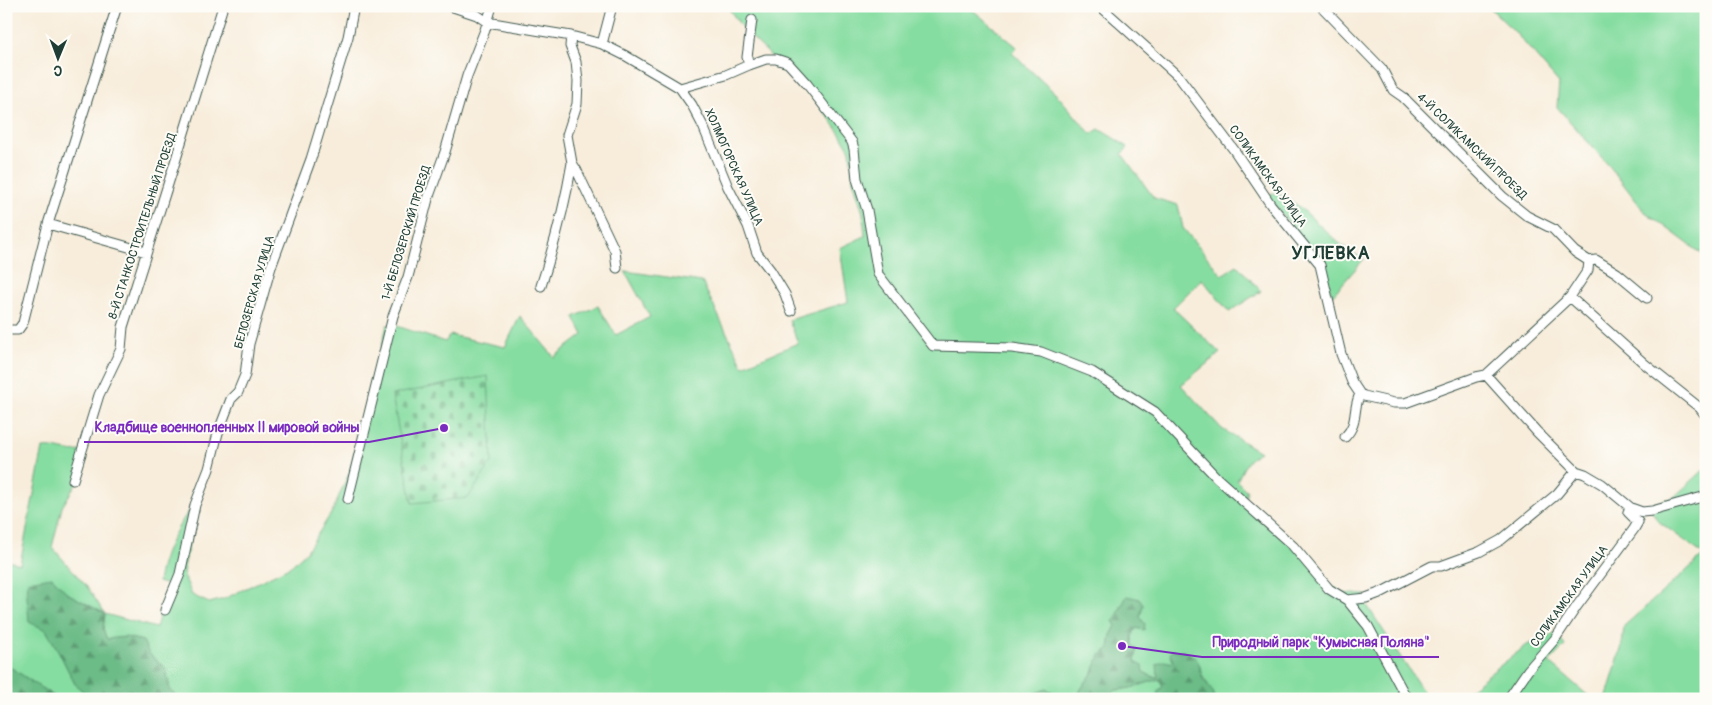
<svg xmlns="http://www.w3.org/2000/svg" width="1712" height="705" viewBox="0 0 1712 705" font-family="Pangolin,sans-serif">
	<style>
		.green { fill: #86dda1; stroke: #528d6a }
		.forest { fill: url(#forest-firs); stroke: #467c5e }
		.cemetery { fill: url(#cemetery-stones); stroke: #528d6a }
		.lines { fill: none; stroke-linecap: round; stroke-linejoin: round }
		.street-casing { stroke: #40574d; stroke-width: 11 }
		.street { stroke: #fff; stroke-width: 9 }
		.labels { text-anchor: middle; stroke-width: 4; stroke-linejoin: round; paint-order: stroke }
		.street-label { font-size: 12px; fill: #1f3d34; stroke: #fdfcf7 }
		.district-label { font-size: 18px; font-weight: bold; letter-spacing: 1px; fill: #1f3d34; stroke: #fdfcf7 }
		.leader { fill: none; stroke: #7b2cbf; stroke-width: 2 }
		.callout-dot { fill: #7b2cbf; stroke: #fdfcf7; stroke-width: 2 }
		.callout-label { font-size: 14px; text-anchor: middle; font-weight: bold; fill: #7b2cbf; stroke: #fdfcf7; stroke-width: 4; stroke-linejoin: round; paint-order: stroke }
	</style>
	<defs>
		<pattern id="forest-firs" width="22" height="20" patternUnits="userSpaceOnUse" patternTransform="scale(1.25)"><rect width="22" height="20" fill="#6cbc87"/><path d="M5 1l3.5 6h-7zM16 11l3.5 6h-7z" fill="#589a6f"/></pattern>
		<pattern id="cemetery-stones" width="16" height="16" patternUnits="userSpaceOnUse" patternTransform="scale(1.25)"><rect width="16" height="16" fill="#86dda1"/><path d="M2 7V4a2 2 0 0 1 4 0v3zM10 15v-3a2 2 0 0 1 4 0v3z" fill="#6db484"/></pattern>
	</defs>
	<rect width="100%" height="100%" fill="#fdfcf7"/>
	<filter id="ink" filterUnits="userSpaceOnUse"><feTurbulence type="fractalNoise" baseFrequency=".02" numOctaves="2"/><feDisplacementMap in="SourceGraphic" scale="10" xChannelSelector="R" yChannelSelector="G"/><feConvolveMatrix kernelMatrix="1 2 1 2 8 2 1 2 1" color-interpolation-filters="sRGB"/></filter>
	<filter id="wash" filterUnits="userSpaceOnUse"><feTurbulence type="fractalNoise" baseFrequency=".0096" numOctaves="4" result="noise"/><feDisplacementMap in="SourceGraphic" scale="20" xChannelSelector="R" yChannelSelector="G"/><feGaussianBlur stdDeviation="1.12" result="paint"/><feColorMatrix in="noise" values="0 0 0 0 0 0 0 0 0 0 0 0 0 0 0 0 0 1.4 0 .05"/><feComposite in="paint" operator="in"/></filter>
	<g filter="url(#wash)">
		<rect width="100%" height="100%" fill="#f8eddb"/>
		<!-- green -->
		<path class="green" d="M727,6H968L1017,47L1012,53L1058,96L1091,134L1099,129L1128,147L1122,154L1154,198L1178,205L1183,228L1222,275L1237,265L1261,291L1229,312L1202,279L1173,308L1220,353L1181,385L1222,429L1260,452C1247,458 1243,469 1237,481L1247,491L1245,500L1332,586L1342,593L1365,595L1366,604L1428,699H1215C1213,686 1201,681 1200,666L1175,663L1159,677C1147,677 1142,670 1135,662L1137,650L1132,644V637L1136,628L1143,630L1140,617L1143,605H1121L1120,613L1113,621L1116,626L1111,635L1109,649L1100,655L1093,672L1081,689L1077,699H1063L1057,694H1034L1036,699H180L170,690L166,669L149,654L143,641L125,637L107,639L103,630L105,614L67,593L52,577L46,630L59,652L75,684L91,699H58L13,669L6,666V560L20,564L43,448C56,446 70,454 79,451L84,454L77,482L62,507L52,547L88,588L105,614L156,628L168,585L158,582C162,556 173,534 188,512L195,515L183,573L192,595L209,603L224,599L291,566L307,551L332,512L350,471L387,325L397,326L445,342L450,335L505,347L520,316L554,357L583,335L574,317L598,306L616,335L650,317L625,271L702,282L743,366L798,343L789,320L848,302L840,248L865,236L863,213L853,180L850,150L833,123L786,65L776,63L768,53L743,29Z
			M1488,6H1706V257L1644,211L1611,168L1557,107L1559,83L1516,33Z
			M1272,193C1300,196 1333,247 1364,259L1332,296L1322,264L1268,197Z
			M1706,468V699H1606L1622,646L1624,626L1704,555L1658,521L1648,505L1674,497Z
			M1556,633L1565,646L1549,662L1592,699H1457L1527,645Z
			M1159,679L1163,686L1158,692V699H1104L1116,690L1131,688Z"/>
		<!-- forest -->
		<path class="forest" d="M52,577L67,593L105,614L103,630L107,639L125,637L143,641L149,654L166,669L170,690L180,699H91L75,684L59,652L46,630L29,622L27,596L28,581Z
			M1127,596L1140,599L1143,605L1140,617L1145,624L1144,630L1136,628L1132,636V644L1137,649L1135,662L1143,666L1144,672L1152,677H1158L1157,664L1164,661L1174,663L1170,654L1172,650C1184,650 1198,655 1200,667C1201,672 1201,674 1203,679C1208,686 1214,690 1215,699H1158V692L1163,686L1159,679L1131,688L1116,690L1104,699H1077L1081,689L1093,672L1100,655L1109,649L1111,635L1116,626L1113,621C1120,613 1121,605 1127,596Z
			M6,666L13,669L58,699H6Z
			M1046,689L1057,694L1063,699H1036L1034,694Z"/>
		<!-- cemetery -->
		<path class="cemetery" d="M488,376L492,462L468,498L412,503L392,395Z"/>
	</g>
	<g filter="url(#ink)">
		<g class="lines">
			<!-- street casing -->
			<g class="street-casing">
				<path id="street" d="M450,6L477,15L487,22L571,36L602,44L626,56L680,88L692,105L703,126L728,187L748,226L757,253L771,271L785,294L791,311
					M1100,6L1179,77L1234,150L1271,205L1320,265L1341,354L1352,382L1360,394L1364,396L1394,403H1405L1476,377L1486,375L1570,297L1588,270L1589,261
					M1321,6L1382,69L1393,90L1403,97L1502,196L1527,216L1553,229L1575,252L1589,261L1596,260L1617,273L1647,298
					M571,36L570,46L576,62L578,81L577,104L567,135L572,163L577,171L615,251L617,268
					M602,44L612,6
					M749,65L747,57L752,20
					M680,88L726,75L749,65L766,59H776L788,63L807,84L852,142L854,149L857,179L867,210L878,274L933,346L1012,348L1041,352L1092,372L1155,412L1217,478L1293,546L1329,589L1347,600L1366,598L1382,592L1432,566H1441L1479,552L1501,540L1557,494L1576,471
					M48,224L146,252
					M541,286C554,246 565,205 572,163
					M1570,297L1646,365L1700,408L1706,416
					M6,330H18L23,323L48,224L117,6
					M1486,375L1537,432L1576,471L1585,474L1602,484L1631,508L1642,512L1652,511L1706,496
					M1345,437C1359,423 1352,410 1360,394
					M73,480L99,395L121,349L123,327L176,159L223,6
					M348,499L393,316L408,277L428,199L445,152L467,76L485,30L492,6
					M1347,600L1368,626L1407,699
					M165,610L180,574L195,505L209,469L218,433L231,399L238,392L245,375L249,344L271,267L311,159L348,37L354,6
					M1508,699L1528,670L1555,639L1577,606L1634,529L1638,522L1628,512L1631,508"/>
			</g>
			<!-- street -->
			<use href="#street" class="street"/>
		</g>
	</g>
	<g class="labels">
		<!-- street labels -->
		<g class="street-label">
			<text transform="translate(1472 146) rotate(44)" y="4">4-Й СОЛИКАМСКИЙ ПРОЕЗД</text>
			<text transform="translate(734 167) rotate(66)" y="4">ХОЛМОГОРСКАЯ УЛИЦА</text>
			<text transform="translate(1268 176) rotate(54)" y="4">СОЛИКАМСКАЯ УЛИЦА</text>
			<text transform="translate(142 226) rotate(-72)" y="4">8-Й СТАНКОСТРОИТЕЛЬНЫЙ ПРОЕЗД</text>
			<text transform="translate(406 233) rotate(-73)" y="4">1-Й БЕЛОЗЕРСКИЙ ПРОЕЗД</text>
			<text transform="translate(254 292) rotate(-74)" y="4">БЕЛОЗЕРСКАЯ УЛИЦА</text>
			<text transform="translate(1569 596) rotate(-54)" y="4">СОЛИКАМСКАЯ УЛИЦА</text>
		</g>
		<!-- district labels -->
		<g class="district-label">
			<text x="1331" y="259">УГЛЕВКА</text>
		</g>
	</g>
	<!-- callouts -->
	<path class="leader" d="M444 428L369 442H84M1122 646L1202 657H1439"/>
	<g class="callout-dot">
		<circle cx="444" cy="428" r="5"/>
		<circle cx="1122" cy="646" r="5"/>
	</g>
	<g class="callout-label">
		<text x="227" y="432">Кладбище военнопленных II мировой войны</text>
		<text x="1321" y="647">Природный парк "Кумысная Поляна"</text>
	</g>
	<!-- margin -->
	<rect width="1712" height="705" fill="none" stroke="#fdfcf7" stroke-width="25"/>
	<!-- north arrow -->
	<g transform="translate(58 58) rotate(181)" stroke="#fdfcf7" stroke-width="4" paint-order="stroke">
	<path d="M0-4L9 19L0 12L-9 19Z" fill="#1f3d34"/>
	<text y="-8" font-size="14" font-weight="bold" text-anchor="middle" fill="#1f3d34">С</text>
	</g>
</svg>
